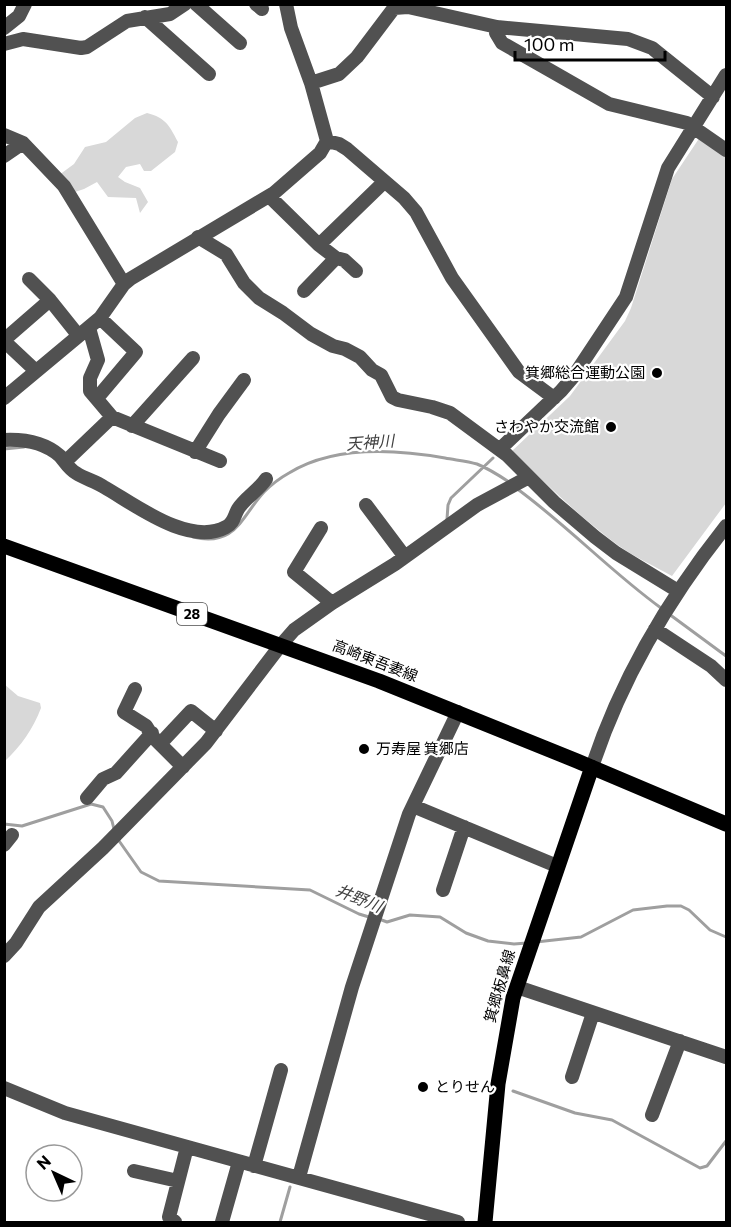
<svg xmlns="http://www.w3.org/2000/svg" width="731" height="1227" viewBox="0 0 731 1227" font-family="Commissioner,'Noto Sans JP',sans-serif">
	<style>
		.green { fill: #d8d8d8 }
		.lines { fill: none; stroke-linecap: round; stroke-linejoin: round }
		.stream { stroke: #9f9f9f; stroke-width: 3 }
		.minor { stroke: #515151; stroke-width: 14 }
		.major { stroke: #000; stroke-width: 15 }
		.poi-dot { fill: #000; stroke: #fff; stroke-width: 2 }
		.labels { text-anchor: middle; stroke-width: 4.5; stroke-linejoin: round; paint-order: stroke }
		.shield { fill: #fff; stroke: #4c4c4c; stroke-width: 1.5 }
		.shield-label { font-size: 14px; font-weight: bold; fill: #000 }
		.poi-label { font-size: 15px; fill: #000; stroke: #fff; text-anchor: end }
		.street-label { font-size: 15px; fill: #000; stroke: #fff }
		.water-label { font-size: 16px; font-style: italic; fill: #404040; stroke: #fff }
	</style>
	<rect width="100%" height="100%" fill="#fff"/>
	<!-- green -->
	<path class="green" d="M147,113C166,118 169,125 178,142L175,152L151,171H144L140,164L126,167L118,177L125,182L140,188L148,202L140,213L136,198L108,197L97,182L84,189L66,195L55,178L74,164L85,147L106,142L135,118Z
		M700,137L726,157V503L672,576C654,566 635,557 619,546C581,518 546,484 512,451L570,396L625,321L631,308L672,179Z
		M4,684L18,696L40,703L41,708C33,729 21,746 5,761Z"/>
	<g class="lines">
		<!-- stream -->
		<path class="stream" d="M4,449L24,447
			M516,488C567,525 610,571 661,608
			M447,519L448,505L451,498L493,458
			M193,537C236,547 241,517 264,492C271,485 280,478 289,473C334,445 395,449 445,458C455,460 467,461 477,464C487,468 500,476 509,482
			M669,614L726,656
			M4,824L22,826L91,804L103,807L112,821L114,829
			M117,838L141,872L159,881L310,890L359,914L369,917
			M379,919L387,922L410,915L440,917L466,933L488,941L514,944L527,943
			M536,942L581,937L633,910L667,906H681L689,910L710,930L726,937
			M513,1091L575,1113L612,1120L700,1168L707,1166L726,1141
			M280,1222L290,1187"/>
		<!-- minor -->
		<path class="minor" d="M196,4L240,43
			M256,4L262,9
			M145,17L209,74
			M497,27L496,33L502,43L609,104L687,123L726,150
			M4,28L19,16L25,4
			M4,44L23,39L81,48L87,47L127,21L170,14L185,4
			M311,83L339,74L357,57L394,8L408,7L497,27L628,39L652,48L713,97
			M4,135L23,143L64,186L124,284
			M327,141L339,144L347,149L404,198L416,212L452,278L519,372L554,398
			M4,156L23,143
			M269,196L319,245L336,258L344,260L356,271
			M198,237L226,254L244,283L259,298L283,313L311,334L333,346L345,349L360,357L372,370L381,375L392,397L398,400L432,407L450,413L507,455L554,502L595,537L616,553L678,591
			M319,245L384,182
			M29,279L50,300L78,335
			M304,291L336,258
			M89,328L98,360L90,378V391L112,417L220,461
			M4,340L50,300
			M4,341L36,371
			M98,397L136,352L100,318
			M4,398L100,318L124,284L130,279L274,193L320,153L327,141L311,83L291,28L286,4
			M132,426L193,358
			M4,440C25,439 44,442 60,456C65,462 69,469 76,473C85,479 95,481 104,487C134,504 189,547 226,527C234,523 234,516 238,509C245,498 259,490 266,479
			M500,449L561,391L573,377L626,297L668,168L726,75
			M195,452L219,414L244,380
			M65,462L112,417
			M366,505L405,557
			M321,528L294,572L332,603
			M655,629L711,666L726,680
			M135,689L124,712L146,726L153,737L183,767
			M160,744L191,711L216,731
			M592,767C621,679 669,598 726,526
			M87,798L103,779L116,773L152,733
			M413,806L557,866
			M4,845L12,835
			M443,890L464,827
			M4,956L16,943L39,907L103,848L206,743L280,646L294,630L332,603L395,564L477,505L529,477
			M517,987L726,1057
			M572,1077L593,1013
			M4,1088L65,1113L458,1222
			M652,1115L680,1041
			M254,1166L281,1070
			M134,1171L178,1181
			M299,1177L352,987L409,814L458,712
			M175,1222L169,1217L187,1147
			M222,1222L239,1162"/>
		<!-- major -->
		<path class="major" d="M4,546L379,681L577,761L726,824
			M485,1222L498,1084L513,998L592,767"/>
	</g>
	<!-- markers -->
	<g class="poi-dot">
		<circle cx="657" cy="373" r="6"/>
		<circle cx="611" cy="427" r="6"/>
		<circle cx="364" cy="749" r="6"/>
		<circle cx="423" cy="1087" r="6"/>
	</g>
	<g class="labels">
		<!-- shield labels -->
		<rect class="shield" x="177" y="603" width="30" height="22" rx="4.5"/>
		<g class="shield-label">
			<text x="192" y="619">28</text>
		</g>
		<!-- poi labels -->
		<g class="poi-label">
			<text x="645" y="378">箕郷総合運動公園</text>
			<text x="599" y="432">さわやか交流館</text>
			<text x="376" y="754" text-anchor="start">万寿屋 箕郷店</text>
			<text x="435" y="1092" text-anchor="start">とりせん</text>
		</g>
		<!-- street labels -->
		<g class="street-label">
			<text transform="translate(375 661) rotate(21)" y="5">高崎東吾妻線</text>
			<text transform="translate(500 986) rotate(-74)" y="5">箕郷板鼻線</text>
		</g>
		<!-- water labels -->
		<g class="water-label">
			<text transform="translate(370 442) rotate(-4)" y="6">天神川</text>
			<text transform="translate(359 898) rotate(22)" y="6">井野川</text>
		</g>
	</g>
	<!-- border -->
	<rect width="731" height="1227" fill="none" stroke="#000000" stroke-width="12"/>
	<!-- north arrow -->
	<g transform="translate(54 1173) rotate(316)"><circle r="28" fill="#ffffff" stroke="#999999" stroke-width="1.5"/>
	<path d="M0-4.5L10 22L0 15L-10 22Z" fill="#000000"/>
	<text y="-9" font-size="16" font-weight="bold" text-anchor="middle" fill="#000000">N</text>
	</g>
	<!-- scale -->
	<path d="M515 51v9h150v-9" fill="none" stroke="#000000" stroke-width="3"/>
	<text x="524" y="51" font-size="18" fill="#000000" stroke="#ffffff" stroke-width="4.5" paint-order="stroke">100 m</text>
</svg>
